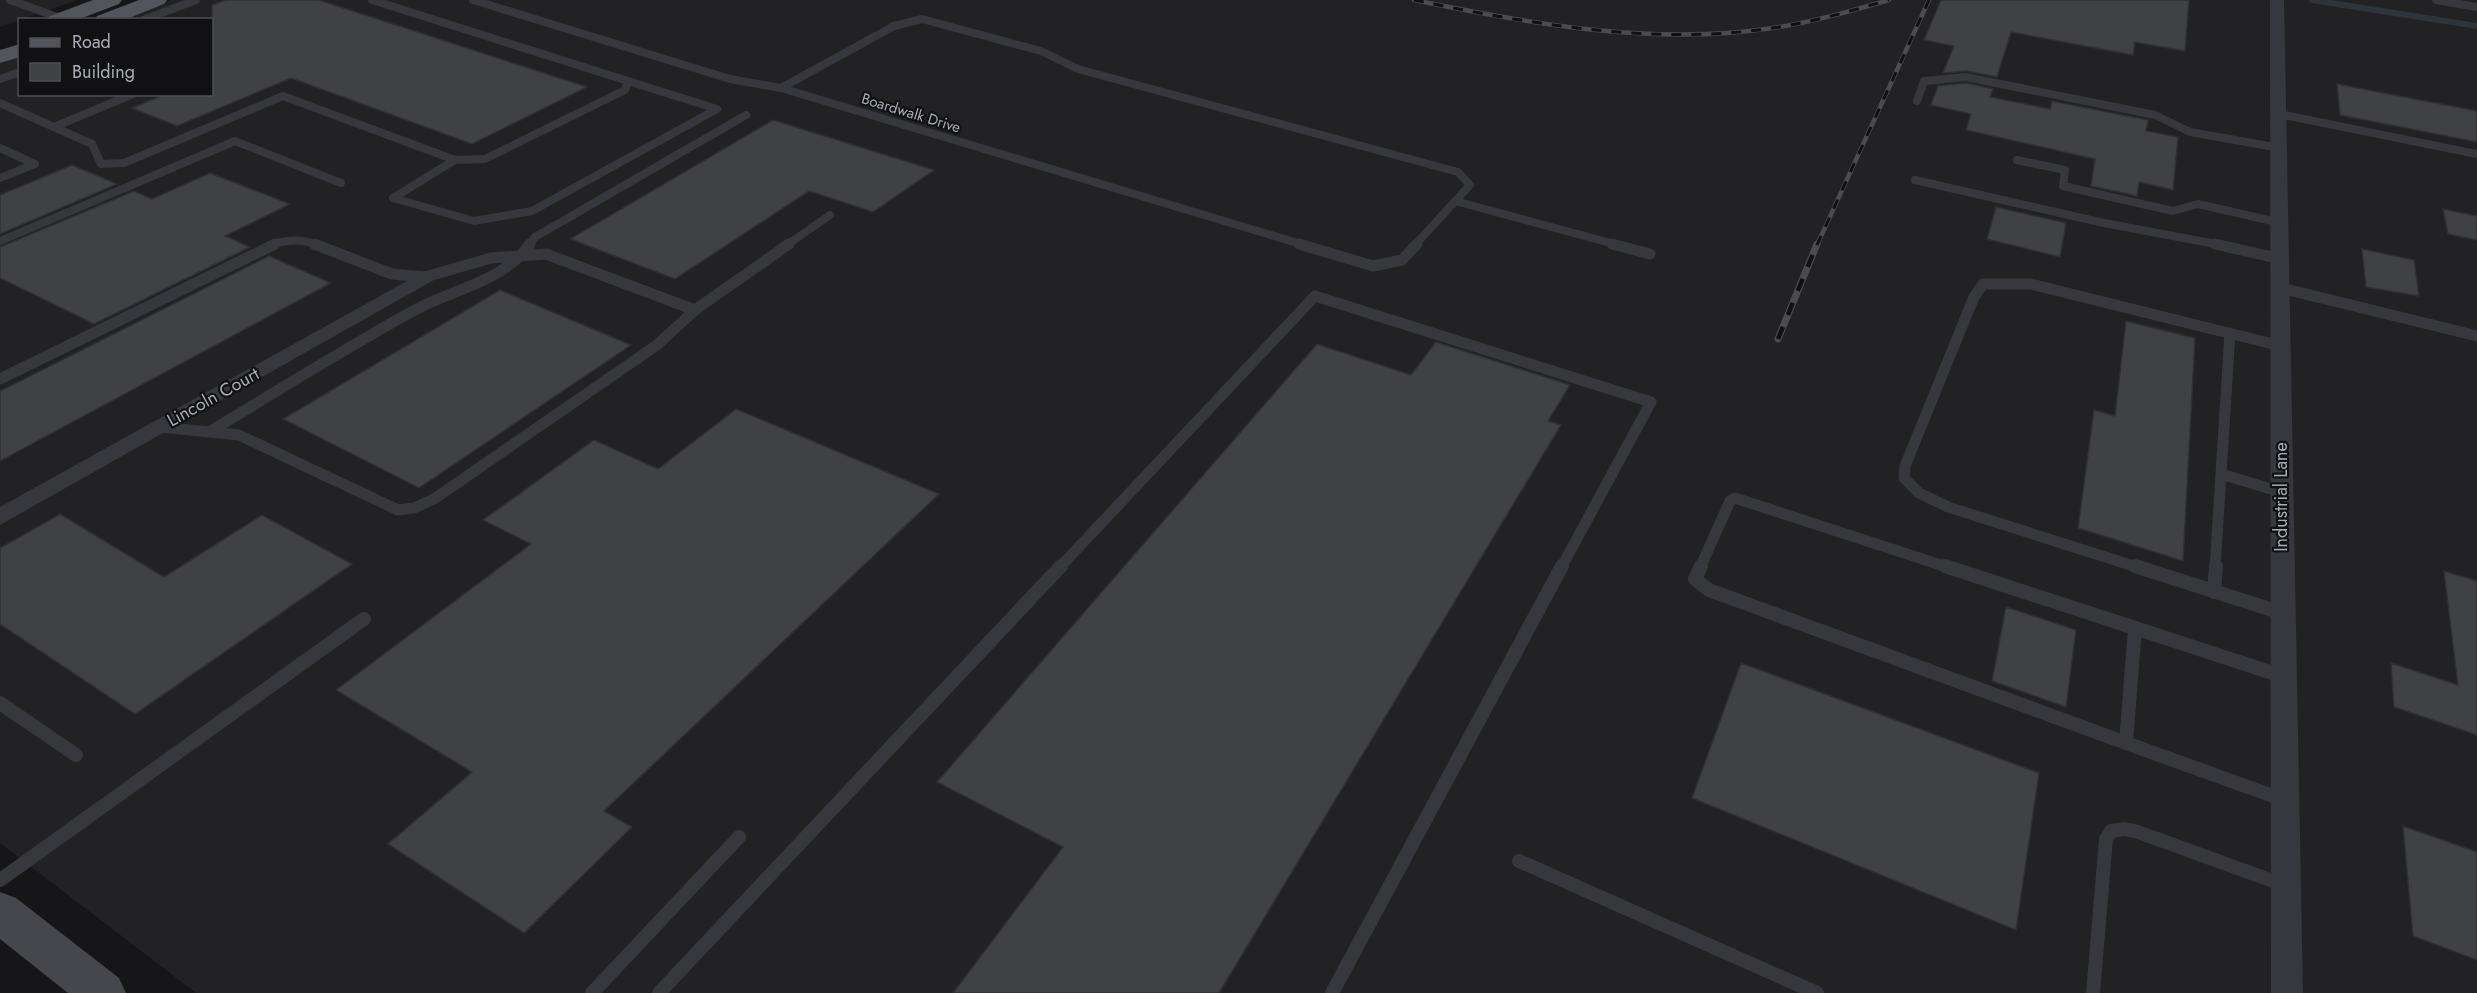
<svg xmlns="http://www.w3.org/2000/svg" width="2477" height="993" viewBox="0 0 2477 993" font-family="Jost,sans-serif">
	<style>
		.built { fill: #222225 }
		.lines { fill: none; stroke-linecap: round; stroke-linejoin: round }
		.stream { stroke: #2c353c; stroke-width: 6 }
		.building { fill: #404145; stroke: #303034; stroke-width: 1.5 }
		.lane-far2 { stroke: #37383d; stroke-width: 8 }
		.lane-far1 { stroke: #37383d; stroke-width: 11 }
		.lane { stroke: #37383d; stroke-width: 14 }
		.street { fill: #37383d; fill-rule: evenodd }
		.secondary { fill: #45474d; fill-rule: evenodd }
		.primary { fill: #53555c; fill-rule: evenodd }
		.rail-far1-casing { stroke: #4a4c52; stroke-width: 4.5 }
		.rail-casing { stroke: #4a4c52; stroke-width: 7 }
		.rail-far1 { stroke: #111113; stroke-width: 3; stroke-dasharray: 10; stroke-linecap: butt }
		.rail { stroke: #111113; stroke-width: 4.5; stroke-dasharray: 13; stroke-linecap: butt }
		.labels { text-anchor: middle; stroke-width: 4.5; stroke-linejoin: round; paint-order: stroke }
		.far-street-label { font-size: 15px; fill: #a8adb8; stroke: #111113 }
		.street-label { font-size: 18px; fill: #a8adb8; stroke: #111113 }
	</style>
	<rect width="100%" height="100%" fill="#161618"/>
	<!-- built -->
	<path class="built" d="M0,0H78L0,27Z
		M171,0H2477V993H196L0,843V63L19,56L20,94H212V20L118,19Z"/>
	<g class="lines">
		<!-- stream -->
		<path class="stream" d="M2312,0L2477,26"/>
	</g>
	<!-- building -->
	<path class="building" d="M226,0H319L587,87L472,144L291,78L177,126L132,108L166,94H212V5Z
		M1941,0H2189L2185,51L2135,42L2133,55L2011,32L1997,77L1967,71L1943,73L1954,46L1924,40Z
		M1966,83L1993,89L1990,97L2050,109L2052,101L2148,120L2146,131L2178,137L2173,190L2139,182L2137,196L2091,186L2095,159L1966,130L1971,114L1931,105L1938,86Z
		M2337,84L2477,111V142L2340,115Z
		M773,120L934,170L873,212L809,191L675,279L570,239Z
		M72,165L117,184L0,234V195Z
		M210,173L290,204L225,236L250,247L94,324L0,278V247L134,191L152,199Z
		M1996,207L2066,223L2060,257L1987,239Z
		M2443,209L2477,216V240L2448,234Z
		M2362,249L2414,260L2419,296L2366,287Z
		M269,256L331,283L0,461V391Z
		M500,290L631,345L419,488L283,419Z
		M2126,321L2195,338L2183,561L2078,528L2094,410L2115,416Z
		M1436,342L1570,385L1548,421L1561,425L1219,993H953L1063,847L937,782L1317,344L1411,375Z
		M736,409L939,494L604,811L632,827L524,933L388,844L472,772L336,690L531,544L483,520L594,440L658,469Z
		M60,514L164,577L262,515L352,564L135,714L0,624V548Z
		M2444,571L2477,581V735L2394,707L2391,663L2458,685Z
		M2006,607L2076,630L2066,707L1992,681Z
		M1741,663L2039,773L2016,930L1692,798Z
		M2403,826L2477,852V960L2413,936Z"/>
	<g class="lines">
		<!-- lane-far2 -->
		<path class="lane-far2" d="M10,0L60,18
			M473,0L730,79L781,88
			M2436,0L2477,7
			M143,20L196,0
			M0,79L20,72
			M781,88L1304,245
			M781,88L894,26L922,19L1041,51L1078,69L1458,172L1470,185L1415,245
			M1917,101L1924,81L1966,77L2155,115L2190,132L2280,148
			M0,103L92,144L101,164L124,163L283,96L455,160L485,159L625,90L628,81L372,0
			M2279,114L2477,154
			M54,127L133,94
			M0,148L35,164L0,178
			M455,160L393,198L474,221L532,211L717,109L628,81
			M2017,160L2065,170L2063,186L2173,211L2198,204L2281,223
			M1915,180L2104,223L2221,245
			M1455,201L1618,245
			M0,241L235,141L341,183
			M269,245C287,240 300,238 318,245
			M529,245L535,237L746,115
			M787,245L830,215"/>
		<!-- lane-far1 -->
		<path class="lane-far1" d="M314,244L392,274L425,277L491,258L546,254L695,310L789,244
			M1299,244L1373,266L1402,260L1417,244
			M1612,244L1650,254
			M2215,244L2281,259
			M2281,288L2477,336
			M0,379L275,244
			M160,427L239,435L398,510L414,508L434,499L657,345L695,310
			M209,432C277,391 344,349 413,311C453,289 503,282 530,244
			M2221,474L2281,492
			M1059,568L1315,296L1651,402L1561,568
			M1700,568L1730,501L1735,498L1950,568
			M2140,568L1948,507L1919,493L1904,478L1905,466L1974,297L1983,284H2031L2281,346
			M2215,568L2230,333"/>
		<!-- lane -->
		<path class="lane" d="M1701,566L1695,579L1709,590L2126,743
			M1945,566L2135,628
			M2135,566L2282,613
			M2214,592L2216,566
			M2282,676L2135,628L2126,743L2284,800
			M0,703L76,755
			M1519,861L1817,993
			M0,880L364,619
			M592,993L739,837
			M659,993L1061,566
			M1332,993L1562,566
			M2093,993L2106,839L2111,831L2125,829L2138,832L2284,885"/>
		<!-- street -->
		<path class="street" d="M2270,0H2284L2303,993H2271Z
			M425,271L434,277L432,281L0,525V507Z"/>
		<!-- secondary -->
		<path class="secondary" d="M0,892L16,898L119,978L126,993H68L0,939Z"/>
		<!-- primary -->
		<path class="primary" d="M93,0H122L119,4L77,20H47L50,16Z
			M139,0H167L164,4L124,20H94L97,16Z
			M20,44V57L0,63V50Z"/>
		<!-- rail-far1 casing -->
		<g class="rail-far1-casing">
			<path id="rail-far1" d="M1414,0C1531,24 1654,46 1773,28C1813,22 1851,11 1889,0
				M1817,245L1929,0"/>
		</g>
		<!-- rail casing -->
		<g class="rail-casing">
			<path id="rail" d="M1778,339L1817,244"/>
		</g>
		<!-- rail-far1 -->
		<use href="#rail-far1" class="rail-far1"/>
		<!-- rail -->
		<use href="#rail" class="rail"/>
	</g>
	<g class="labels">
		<!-- far-street labels -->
		<g class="far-street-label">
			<text transform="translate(911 113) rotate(17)" y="5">Boardwalk Drive</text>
		</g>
		<!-- street labels -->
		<g class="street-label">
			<text transform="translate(213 397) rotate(-29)" y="6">Lincoln Court</text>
			<text transform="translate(2281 497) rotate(-90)" y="6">Industrial Lane</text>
		</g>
	</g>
	<!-- legend -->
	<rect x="18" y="18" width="195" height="78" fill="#111113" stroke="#4d4f55" stroke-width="1.5"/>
	<rect x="30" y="38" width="30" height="9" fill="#53555c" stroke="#4d4f55" stroke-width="1.5"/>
	<text x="72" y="48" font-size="18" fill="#a8adb8">Road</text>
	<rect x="30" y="63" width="30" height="18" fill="#404145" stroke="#4d4f55" stroke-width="1.5"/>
	<text x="72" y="78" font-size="18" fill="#a8adb8">Building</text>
</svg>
